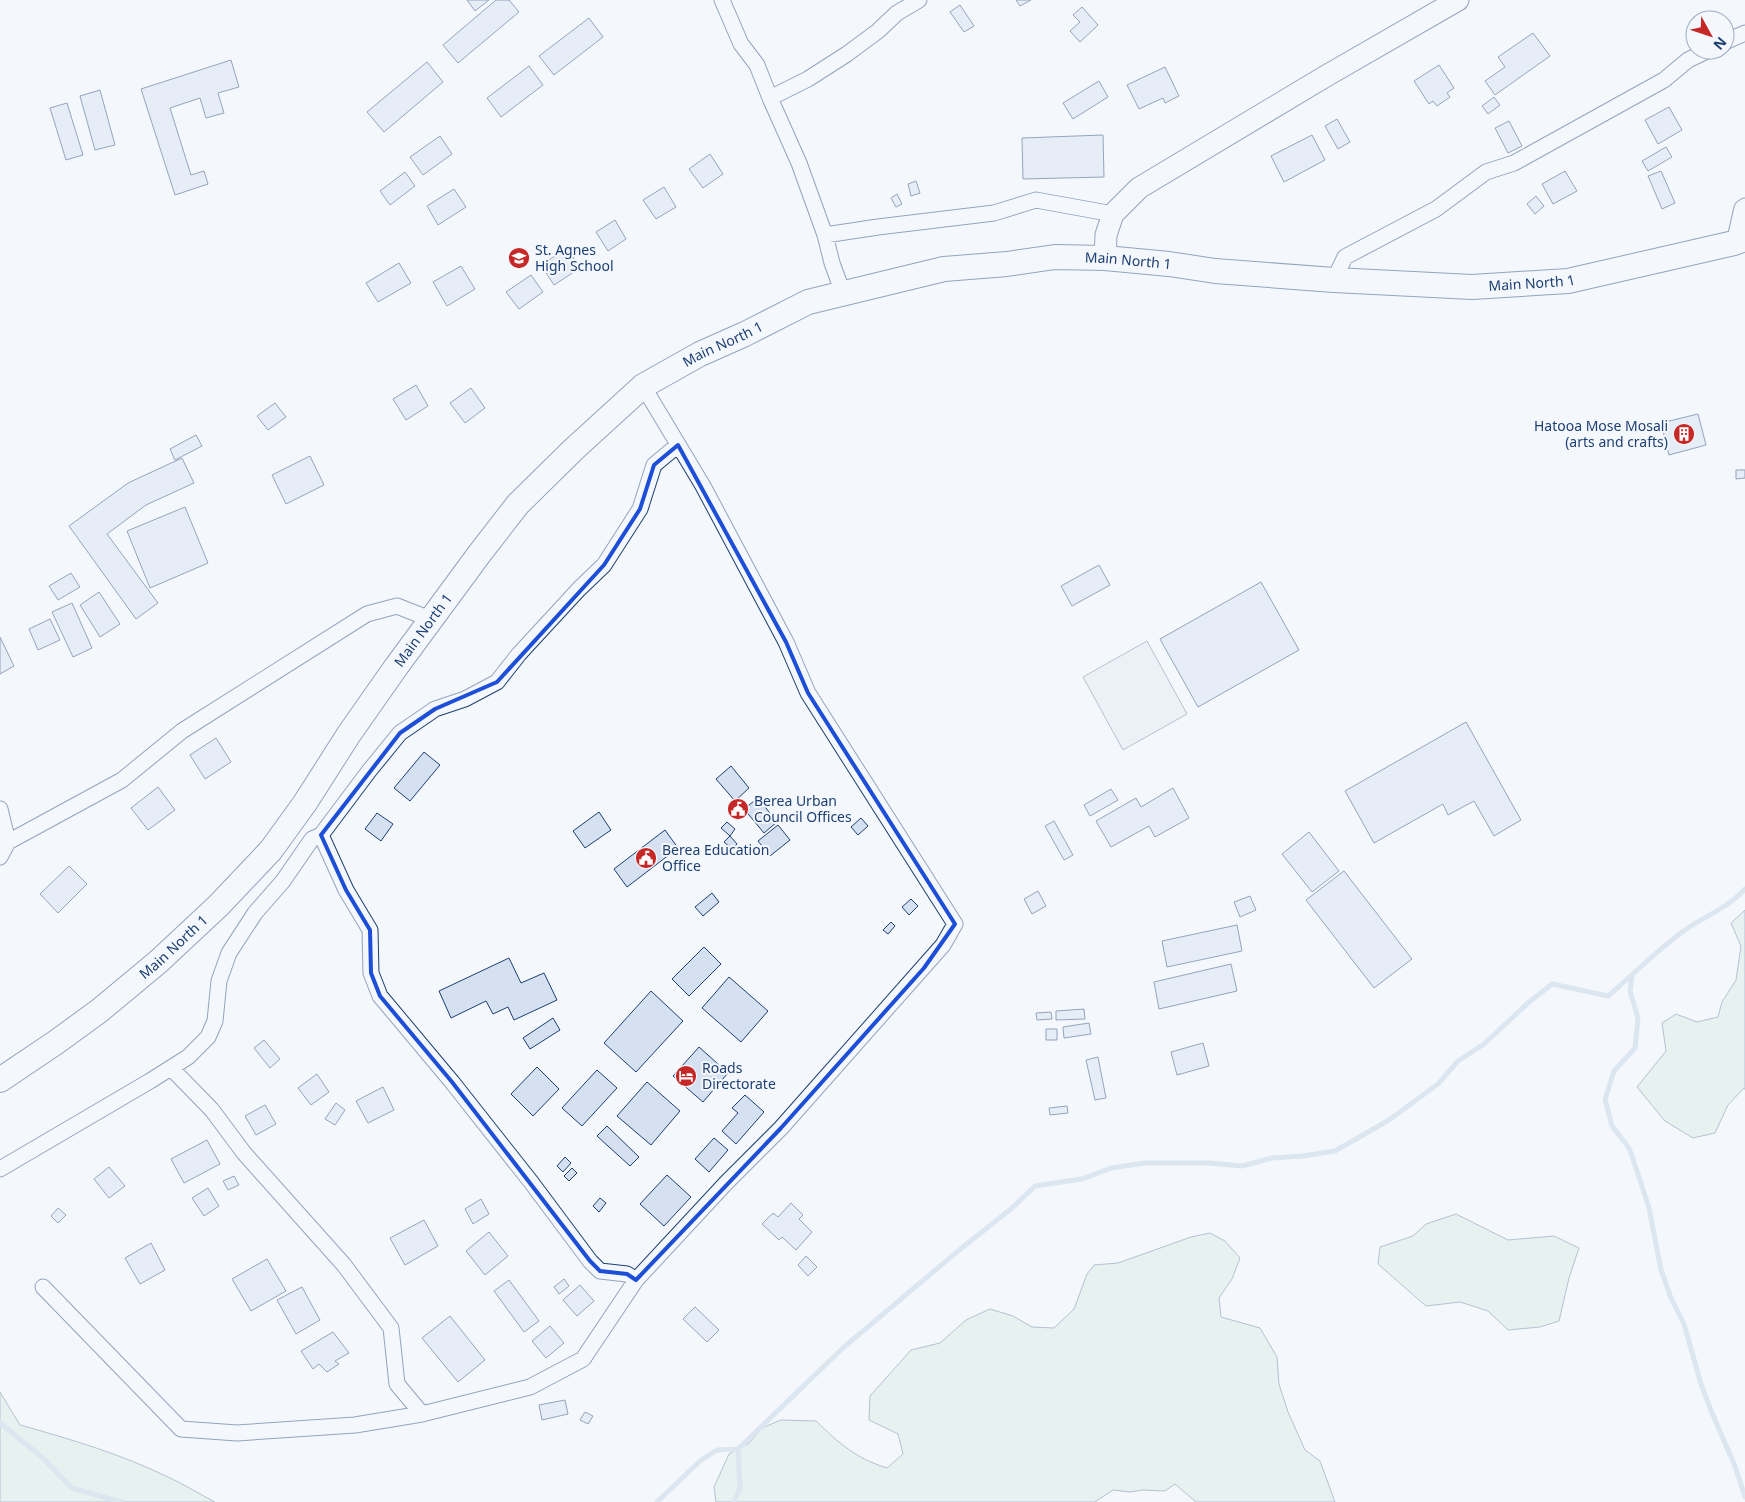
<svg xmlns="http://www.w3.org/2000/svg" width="1745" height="1502" viewBox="0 0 1745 1502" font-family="'Noto Sans',sans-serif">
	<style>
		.green { fill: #d7e8df; stroke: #687fa3 }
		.parking { fill: #e3e8f0; stroke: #687fa3 }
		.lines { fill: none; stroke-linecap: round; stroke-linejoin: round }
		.stream { stroke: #bed0e5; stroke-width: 5 }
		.building { fill: #d5e0f0; stroke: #1d3f73 }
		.street-casing { stroke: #1d3f73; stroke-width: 17 }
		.secondary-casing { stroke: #1d3f73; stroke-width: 23 }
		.primary-casing { stroke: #1d3f73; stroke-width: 26 }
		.street { stroke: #f4f7fb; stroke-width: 15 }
		.secondary { stroke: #f4f7fb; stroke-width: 21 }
		.primary { stroke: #f4f7fb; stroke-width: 24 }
		.marked { fill: none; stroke: #1d4ed8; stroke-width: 4; stroke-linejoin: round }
		.labels { text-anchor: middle; stroke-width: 4; stroke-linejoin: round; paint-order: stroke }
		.poi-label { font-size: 14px; fill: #1d3f73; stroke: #f4f7fb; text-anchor: start }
		.street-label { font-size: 14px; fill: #1d3f73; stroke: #f4f7fb }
	</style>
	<rect width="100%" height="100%" fill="#f4f7fb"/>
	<!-- green -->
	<path class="green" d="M1745,910V1089H1743L1728,1105L1715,1133L1693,1138L1665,1121L1637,1087L1666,1051L1662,1023L1676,1014L1697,1022L1718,1017L1722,1002L1736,980L1741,946L1731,923Z
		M1456,1214L1508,1240L1554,1236L1579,1248L1569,1278L1559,1321L1540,1327L1508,1330L1488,1311L1460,1302L1426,1306L1378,1264L1380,1247L1413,1236L1426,1224Z
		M1210,1233L1225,1241L1240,1258L1232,1279L1219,1298L1221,1317L1260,1328L1277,1357L1279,1384L1288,1412L1305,1450L1320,1461L1335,1502H1196L1175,1484L1165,1491L1143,1490L1130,1492L1113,1490L1095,1502H716L714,1487L729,1454L749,1443L762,1428L781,1420L816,1421C839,1443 855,1458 887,1468L903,1454L898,1434L869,1420L870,1396L911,1350L940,1343L966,1320L990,1309L1013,1316L1032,1327L1054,1328L1074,1309L1087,1274L1094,1265L1118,1263L1191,1237Z
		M0,1392L20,1425C70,1439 121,1454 168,1477C184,1484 199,1494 215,1502H0Z"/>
	<!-- parking -->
	<path class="parking" d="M1147,641L1187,714L1123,750L1083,677Z"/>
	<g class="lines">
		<!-- stream -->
		<path class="stream" d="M1632,976L1630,991L1638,1018L1635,1048L1614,1071L1605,1099L1612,1126L1629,1148L1639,1177L1649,1208L1661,1270L1671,1298L1684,1324L1701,1384L1712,1413L1735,1466L1745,1497
			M0,1423L43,1458L72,1488L121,1502
			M657,1502L700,1461L717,1450L738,1449
			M734,1502L740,1487L738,1449L844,1347L958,1251L1012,1208L1035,1186L1082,1179L1111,1168L1145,1163H1209L1242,1166L1272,1158L1303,1156L1335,1151L1389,1120L1438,1084L1458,1061L1484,1044L1528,1003L1552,984L1608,996C1634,974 1657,950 1685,930C1705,916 1729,907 1745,889"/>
	</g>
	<!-- building -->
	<path class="building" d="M467,0H489L475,11Z
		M496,0H509L519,12L458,63L443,45Z
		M1016,0H1031L1020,6Z
		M960,5L974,26L964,32L950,12Z
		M1082,7L1098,25L1080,42L1070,31L1080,22L1073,15Z
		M589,18L603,37L554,75L539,56Z
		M1533,33L1550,56L1495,95L1485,81L1505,67L1498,57Z
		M231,60L239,87L218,93L224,113L206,118L200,98L170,108L191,175L204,171L208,184L175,195L141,89Z
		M427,62L443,82L384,132L367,112Z
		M1439,65L1454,88L1447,93L1450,97L1437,106L1433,101L1429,104L1414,81Z
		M529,66L543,85L501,117L487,98Z
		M1165,67L1179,96L1165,103L1163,98L1139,109L1127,85Z
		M1099,81L1108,97L1073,119L1063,103Z
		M100,90L115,145L95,150L80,96Z
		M1494,97L1500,105L1488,114L1482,106Z
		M67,103L83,155L66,160L50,108Z
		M1669,107L1682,130L1658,144L1645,120Z
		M1337,119L1350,142L1338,149L1325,126Z
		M1509,121L1522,146L1508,153L1495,128Z
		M1103,135L1104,177L1023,179L1022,138Z
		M1312,135L1325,160L1284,182L1271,156Z
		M440,136L452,154L423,175L410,157Z
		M1666,147L1672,157L1648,171L1642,161Z
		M710,154L723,174L703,188L689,169Z
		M1565,171L1577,191L1553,204L1542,184Z
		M1661,171L1675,203L1662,209L1648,176Z
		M405,172L415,186L390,205L380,191Z
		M916,181L920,193L911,196L908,184Z
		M664,187L676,207L656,219L643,200Z
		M454,189L466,207L438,225L427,206Z
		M897,194L902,204L896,207L891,198Z
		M1536,196L1544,206L1535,214L1527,204Z
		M615,220L626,239L608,251L596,232Z
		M567,248L580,268L554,285L541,265Z
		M399,263L411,283L378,302L366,283Z
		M461,266L475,289L447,306L433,282Z
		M531,275L543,292L519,309L506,292Z
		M416,385L428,406L406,420L393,399Z
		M471,388L485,408L465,423L450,403Z
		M275,403L286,417L268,430L257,416Z
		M1698,414L1706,445L1669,455L1661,423Z
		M196,435L202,446L175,460L170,449Z
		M310,456L324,485L286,504L272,475Z
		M182,458L194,483L146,505L107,534L158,603L136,619L69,526L128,483Z
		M1736,470H1745V478L1736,479Z
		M185,507L208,563L150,588L127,531Z
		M1099,565L1110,585L1072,606L1061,586Z
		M71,573L80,587L58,600L49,586Z
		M1261,582L1299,650L1198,707L1160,639Z
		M99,592L120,624L100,637L80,605Z
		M72,603L92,648L73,657L52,612Z
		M50,619L60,640L38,650L29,629Z
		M0,637L14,666L0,674Z
		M1466,722L1521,820L1494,836L1474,801L1448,815L1443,804L1374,843L1345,791Z
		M216,738L231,762L205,779L190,755Z
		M424,752L440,765L410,801L394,788Z
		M731,766L749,788L735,801L716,779Z
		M158,787L175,810L148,830L131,808Z
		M1173,788L1189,818L1155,837L1149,826L1111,847L1096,821L1136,798L1141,807Z
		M1111,789L1118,800L1090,816L1084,805Z
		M758,798L777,822L764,833L744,809Z
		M599,812L611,830L585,848L573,831Z
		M377,813L393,824L381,841L365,829Z
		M861,818L868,826L858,835L851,827Z
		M1054,821L1073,855L1064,860L1045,826Z
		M727,822L735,829L730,836L721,828Z
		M778,825L790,840L770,856L758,841Z
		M665,830L678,848L627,887L614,869Z
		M1309,832L1339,871L1312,892L1282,854Z
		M730,836L737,844L732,849L724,842Z
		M69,866L87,884L58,913L40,894Z
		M1344,871L1412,959L1374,988L1306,900Z
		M1038,891L1046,906L1032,914L1024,899Z
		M712,893L719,902L703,916L695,907Z
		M1250,896L1256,910L1240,917L1234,902Z
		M911,899L918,906L909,915L902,907Z
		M891,922L895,926L888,934L883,930Z
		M1237,925L1242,951L1167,967L1162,941Z
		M704,947L721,964L689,996L672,979Z
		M509,958L521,983L544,973L557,1000L514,1020L508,1007L493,1014L486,1001L451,1018L439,991Z
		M1231,964L1237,991L1159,1009L1154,982Z
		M729,977L768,1011L741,1042L702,1008Z
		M651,991L683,1021L636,1072L604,1043Z
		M1084,1009L1085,1019L1056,1020V1011Z
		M1051,1012L1052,1019L1037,1020L1036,1013Z
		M553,1018L560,1030L530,1049L523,1038Z
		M1089,1023L1091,1034L1064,1038L1063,1027Z
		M1046,1029H1057V1040H1046Z
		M264,1040L280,1059L270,1068L254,1048Z
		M1203,1043L1209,1066L1177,1075L1171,1052Z
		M699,1047L728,1073L703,1102L673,1076Z
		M1098,1057L1106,1098L1095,1100L1086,1060Z
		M537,1067L559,1089L533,1116L511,1094Z
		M597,1070L617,1088L582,1126L562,1108Z
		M317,1074L329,1092L311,1105L298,1088Z
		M647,1082L680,1111L651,1145L617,1116Z
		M383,1087L394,1110L368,1123L356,1101Z
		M745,1095L764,1112L736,1144L722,1131L738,1113L732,1108Z
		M336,1103L345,1110L335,1125L325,1119Z
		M265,1105L276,1124L256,1135L245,1116Z
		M1067,1106L1068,1113L1050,1115L1049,1108Z
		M607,1126L639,1157L630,1166L597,1136Z
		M714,1138L728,1150L709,1172L695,1159Z
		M207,1140L220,1164L184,1183L171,1159Z
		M565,1157L571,1163L563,1172L557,1166Z
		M109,1167L125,1186L109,1198L94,1179Z
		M572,1168L577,1173L569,1181L564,1176Z
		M667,1175L691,1197L664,1226L640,1204Z
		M234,1176L239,1185L228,1190L223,1181Z
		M208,1188L219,1206L204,1216L192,1198Z
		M600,1198L606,1203L599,1212L593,1206Z
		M481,1199L489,1214L473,1224L465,1209Z
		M791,1203L803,1215L799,1219L812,1232L796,1250L782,1237L779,1240L762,1224L773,1213L778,1217Z
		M58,1208L66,1215L58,1223L51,1216Z
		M424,1220L438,1246L405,1265L390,1238Z
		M489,1232L508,1256L485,1275L466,1251Z
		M151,1243L165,1270L140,1284L125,1258Z
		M806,1256L817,1267L808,1276L798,1265Z
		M267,1259L286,1291L251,1311L232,1279Z
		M564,1279L569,1286L559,1294L554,1287Z
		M509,1280L539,1321L524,1332L494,1291Z
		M580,1285L594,1301L577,1316L563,1300Z
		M302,1287L320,1320L296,1334L277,1300Z
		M695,1307L719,1330L707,1342L683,1319Z
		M450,1316L485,1360L458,1382L422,1338Z
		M550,1326L564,1343L546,1358L532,1341Z
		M333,1332L349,1353L335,1361L339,1364L327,1372L319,1364L313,1369L301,1351Z
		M565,1400L568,1414L542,1420L539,1405Z
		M585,1412L593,1416L588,1424L580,1420Z"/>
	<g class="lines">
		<!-- street casing -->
		<g class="street-casing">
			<path id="street" d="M722,0L741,44L757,65L770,98L799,163L825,235L832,263L843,293
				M1725,42L1745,33
				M770,98L808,79L847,54L878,31L897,13L919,0
				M825,235L878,227L994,213L1036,200L1113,214
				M1734,243L1742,208L1745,206
				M1334,280L1345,257L1436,209L1486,172L1514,163L1664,80L1688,60L1709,50
				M0,809L8,842
				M321,835L346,890L370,930L371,973L380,996L452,1082L531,1182L590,1261L600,1271L627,1274L636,1280L726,1183L781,1128L943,945L955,924L808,693L786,642L703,486L643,386
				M0,857L8,842L122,780L182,731L367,614L397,606L430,619
				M0,1169L150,1081L188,1057L208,1037L215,1021L219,981L229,953L255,913L283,881L312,839L321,835L369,771L400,733L435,709L465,699L497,682L519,654L579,589L604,565L640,509L654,465L678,445
				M43,1287L181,1429L237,1433L355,1425L422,1414L397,1384L391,1328L344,1265L244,1153L212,1110L171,1068
				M422,1414L530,1387L583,1359L636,1280"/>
		</g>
		<!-- secondary casing -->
		<g class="secondary-casing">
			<path id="secondary" d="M1105,258L1106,235L1113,214L1139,188L1326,76L1458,0"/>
		</g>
		<!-- primary casing -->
		<g class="primary-casing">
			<g id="primary">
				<path id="s1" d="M0,1080L55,1043L99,1011L158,962L219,905L271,850L305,803L349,734L396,667L480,553L518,504L574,449L643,386L700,354L745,334L808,302L944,269L1007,264L1055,257L1105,258L1169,264L1215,271L1334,280L1472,287L1568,281L1734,243L1745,239"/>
			</g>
		</g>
		<!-- street -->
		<use href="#street" class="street"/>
		<!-- secondary -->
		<use href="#secondary" class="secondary"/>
		<!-- primary -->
		<use href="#primary" class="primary"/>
	</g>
	<!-- marked area -->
	<path d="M0 0H1745V1502H0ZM678,445L786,642L808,693L955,924L924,968L781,1128L636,1280L627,1274L600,1271L590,1261L452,1082L380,996L371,973L370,930L346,890L321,835L400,733L435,709L497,682L604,565L640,509L654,465Z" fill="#f4f7fb" fill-opacity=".55" fill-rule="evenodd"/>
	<path class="marked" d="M678,445L786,642L808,693L955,924L924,968L781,1128L636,1280L627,1274L600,1271L590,1261L452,1082L380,996L371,973L370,930L346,890L321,835L400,733L435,709L497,682L604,565L640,509L654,465Z"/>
	<!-- icons -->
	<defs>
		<g id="school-disc" transform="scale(1.125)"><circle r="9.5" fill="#c62828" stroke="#f4f7fb"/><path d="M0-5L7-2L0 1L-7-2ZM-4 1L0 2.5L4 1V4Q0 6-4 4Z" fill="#fff"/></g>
		<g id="building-disc" transform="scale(1.125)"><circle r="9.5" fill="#c62828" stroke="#f4f7fb"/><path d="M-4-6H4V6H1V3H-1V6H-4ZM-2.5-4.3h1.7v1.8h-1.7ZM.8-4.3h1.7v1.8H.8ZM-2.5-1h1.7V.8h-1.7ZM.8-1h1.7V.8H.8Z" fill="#fff"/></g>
		<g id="civic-disc" transform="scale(1.125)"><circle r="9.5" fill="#c62828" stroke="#f4f7fb"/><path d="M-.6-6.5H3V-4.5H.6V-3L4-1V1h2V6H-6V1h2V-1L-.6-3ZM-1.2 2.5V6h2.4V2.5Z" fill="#fff"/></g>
		<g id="hotel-disc" transform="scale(1.125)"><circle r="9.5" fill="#c62828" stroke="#f4f7fb"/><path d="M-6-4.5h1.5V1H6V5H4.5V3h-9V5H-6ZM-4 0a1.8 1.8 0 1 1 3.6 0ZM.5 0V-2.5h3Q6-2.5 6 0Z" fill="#fff"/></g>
	</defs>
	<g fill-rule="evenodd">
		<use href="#school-disc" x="519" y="258"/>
		<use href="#building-disc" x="1684" y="434"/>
		<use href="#civic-disc" x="738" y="809"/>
		<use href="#civic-disc" x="646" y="858"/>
		<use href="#hotel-disc" x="686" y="1076"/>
	</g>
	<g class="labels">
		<!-- poi labels -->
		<g class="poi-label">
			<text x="535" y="255">St. Agnes<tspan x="535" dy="16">High School</tspan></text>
			<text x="1668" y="431" text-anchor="end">Hatooa Mose Mosali<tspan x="1668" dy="16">(arts and crafts)</tspan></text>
			<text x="754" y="806">Berea Urban<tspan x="754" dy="16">Council Offices</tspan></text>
			<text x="662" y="855">Berea Education<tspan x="662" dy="16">Office</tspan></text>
			<text x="702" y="1073">Roads<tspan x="702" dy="16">Directorate</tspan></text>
		</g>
		<!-- street labels -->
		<g class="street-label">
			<text dy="5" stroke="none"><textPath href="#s1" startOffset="1464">Main North 1</textPath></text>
			<text dy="5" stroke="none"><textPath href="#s1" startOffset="1869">Main North 1</textPath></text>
			<text dy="5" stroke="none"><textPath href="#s1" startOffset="1044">Main North 1</textPath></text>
			<text dy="5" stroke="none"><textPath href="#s1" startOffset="624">Main North 1</textPath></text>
			<text dy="5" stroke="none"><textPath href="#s1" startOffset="219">Main North 1</textPath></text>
		</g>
	</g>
	<!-- north arrow -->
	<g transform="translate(1710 35) rotate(130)"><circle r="24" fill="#f4f7fb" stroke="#9eadc5"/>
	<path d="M0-4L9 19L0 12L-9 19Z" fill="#c62828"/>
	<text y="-8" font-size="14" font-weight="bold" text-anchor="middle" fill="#1d3f73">N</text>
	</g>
</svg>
